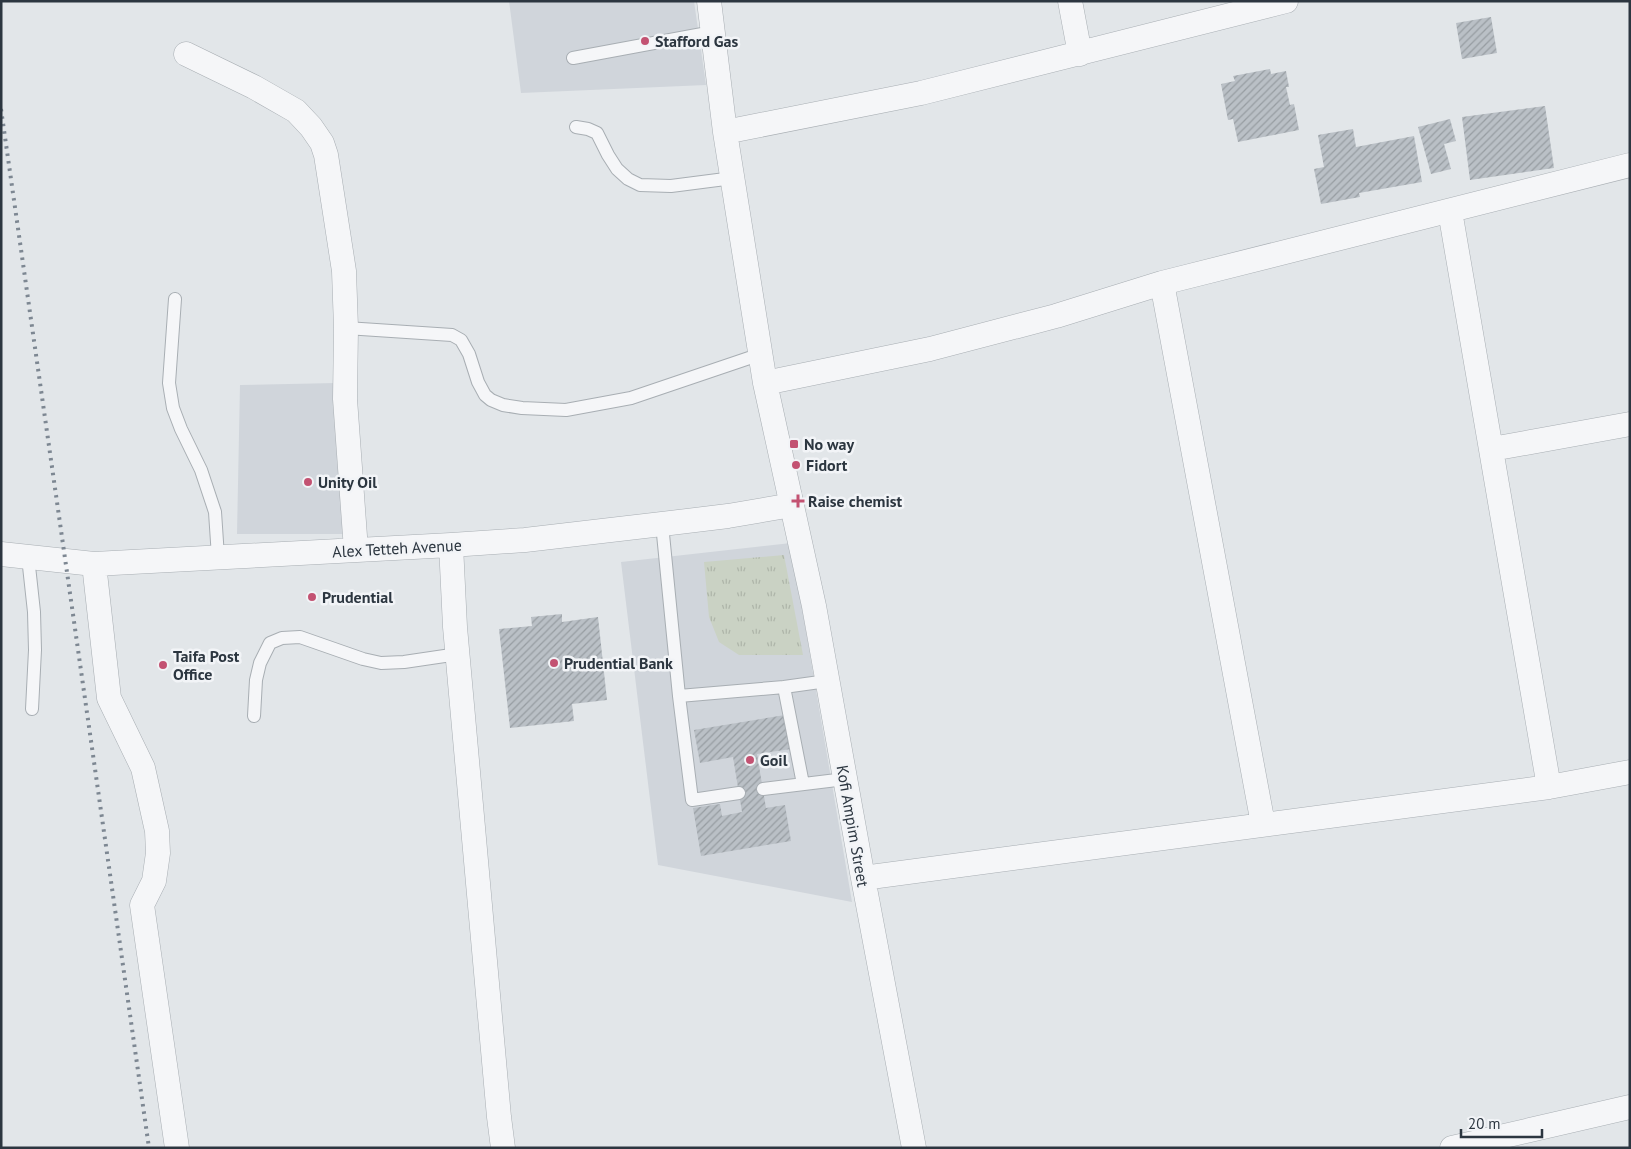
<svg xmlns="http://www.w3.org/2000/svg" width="1631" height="1149" viewBox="0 0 1631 1149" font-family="'PT Sans',sans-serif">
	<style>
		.built { fill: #d0d5db }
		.grass { fill: url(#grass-tufts) }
		.building { fill: url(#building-hatch) }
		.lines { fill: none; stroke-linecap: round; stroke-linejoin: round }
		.lane-casing { stroke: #a8aeb3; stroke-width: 14 }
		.street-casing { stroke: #a8aeb3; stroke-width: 25 }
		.lane { stroke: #f5f6f8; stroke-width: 12 }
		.street { stroke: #f5f6f8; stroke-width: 24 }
		.rail { stroke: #7d8792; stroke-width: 4; stroke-dasharray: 2.5 5; stroke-linecap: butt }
		.poi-dot { fill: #c35272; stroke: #f2f4f7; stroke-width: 2 }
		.labels { text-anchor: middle; stroke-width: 5; stroke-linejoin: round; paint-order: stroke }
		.poi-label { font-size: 16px; font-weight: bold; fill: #2c3640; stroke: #f2f4f7; text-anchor: start }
		.street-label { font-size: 16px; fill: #2c3640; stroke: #f2f4f7 }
	</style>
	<defs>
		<pattern id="grass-tufts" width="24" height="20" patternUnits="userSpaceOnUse" patternTransform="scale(1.25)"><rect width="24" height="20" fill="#cad2c4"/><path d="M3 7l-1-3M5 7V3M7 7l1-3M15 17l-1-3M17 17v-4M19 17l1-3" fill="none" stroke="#aeb5a9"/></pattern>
		<pattern id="building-hatch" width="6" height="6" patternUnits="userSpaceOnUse" patternTransform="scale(1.25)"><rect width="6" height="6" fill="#bac0c6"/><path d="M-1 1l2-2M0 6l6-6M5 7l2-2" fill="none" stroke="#979da2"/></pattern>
	</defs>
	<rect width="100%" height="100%" fill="#e2e6e9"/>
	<!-- built -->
	<path class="built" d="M509,1H694L706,85L521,93Z
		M336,383L345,534H237L240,385Z
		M791,543L852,902L658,865L621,562Z"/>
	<!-- grass -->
	<path class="grass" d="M784,555L803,655H739L719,642L709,617L704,562Z"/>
	<!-- building -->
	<path class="building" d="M1491,17L1497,53L1462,59L1456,23Z
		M1270,69L1271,74L1286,71L1289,87H1286L1290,105L1294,104L1299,130L1238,142L1233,119L1228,120L1221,84L1235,81L1233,76Z
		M1545,106L1554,168L1470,180L1462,117Z
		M1450,119L1456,141L1444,144L1451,169L1431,174L1418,127Z
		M1353,129L1356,147L1414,136L1422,182L1359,193L1360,197L1321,204L1314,169L1324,167L1318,135Z
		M562,614V622L598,617L607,700L572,704L574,721L510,728L499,629L532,626L531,617Z
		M785,715L791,749L757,754L766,808L785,805L791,841L701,856L693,808L720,804L722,816L742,812L733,757L700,763L694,730Z"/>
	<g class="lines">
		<!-- lane casing -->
		<g class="lane-casing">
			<path id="lane" d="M573,58L713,32
				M576,127L588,129L597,133L608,155L617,169L628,179L640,185L671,186L733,178
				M175,299L169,383L173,408L181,429L201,470L215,512L218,557
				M346,328L452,335L461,340L469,354L478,382L485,395L491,400L503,405L522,408L566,410L631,398L761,354
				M662,524L679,696L692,800L739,793
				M28,557L34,612L35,650L32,709
				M784,687L803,784
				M679,696L784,687L827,681
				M254,716L256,680L260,663L270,643L282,638L300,637L363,659L381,663L404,662L458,654
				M763,789L845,779"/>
		</g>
		<!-- street casing -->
		<g class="street-casing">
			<path id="street" d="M709,1L725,132L765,383L814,606L863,878L914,1148
				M1070,1L1080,54
				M186,54L254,87L296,111L311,127L322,143L326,155L344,271L346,328L345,399L356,550
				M725,132L921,93L1286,1
				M1450,211L1549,787
				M1162,283L1263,824
				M765,383L930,349L1056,316L1162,283L1630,165
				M1492,449L1630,424
				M451,545L455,627L499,1117L503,1148
				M1,554L94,564L451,545L525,540L662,524L728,516L792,505
				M94,564L109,698L143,768L157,831L158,853L154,881L142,905L177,1148
				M863,878L1549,787L1630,772
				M1452,1148L1630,1107"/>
		</g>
		<!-- lane -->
		<use href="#lane" class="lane"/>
		<!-- street -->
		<use href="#street" class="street"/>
		<!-- rail -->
		<path class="rail" d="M1,109L149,1148"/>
	</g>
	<!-- markers -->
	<g class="poi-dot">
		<circle cx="645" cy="41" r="5"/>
		<rect x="789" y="439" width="10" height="10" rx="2.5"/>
		<circle cx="796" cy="465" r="5"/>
		<circle cx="308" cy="482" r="5"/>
		<path d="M795.5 493.5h5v5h5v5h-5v5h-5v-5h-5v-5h5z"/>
		<circle cx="312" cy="597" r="5"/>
		<circle cx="554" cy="663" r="5"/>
		<circle cx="163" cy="665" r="5"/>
		<circle cx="750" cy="760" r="5"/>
	</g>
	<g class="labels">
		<!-- poi labels -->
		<g class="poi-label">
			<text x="655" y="47">Stafford Gas</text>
			<text x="804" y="450">No way</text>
			<text x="806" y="471">Fidort</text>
			<text x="318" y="488">Unity Oil</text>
			<text x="808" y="507">Raise chemist</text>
			<text x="322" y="603">Prudential</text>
			<text x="173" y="662">Taifa Post<tspan x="173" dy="18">Office</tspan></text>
			<text x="564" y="669">Prudential Bank</text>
			<text x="760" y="766">Goil</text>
		</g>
		<!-- street labels -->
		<g class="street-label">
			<text transform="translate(397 548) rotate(-3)" y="6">Alex Tetteh Avenue</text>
			<text transform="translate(853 826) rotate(80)" y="6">Kofi Ampim Street</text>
		</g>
	</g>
	<!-- border -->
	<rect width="1631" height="1149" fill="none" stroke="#2c3640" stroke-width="5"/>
	<!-- scale -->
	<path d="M1461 1129v8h81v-8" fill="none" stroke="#2c3640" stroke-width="2.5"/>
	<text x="1468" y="1129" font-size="15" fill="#2c3640" stroke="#f2f4f7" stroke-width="4" paint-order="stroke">20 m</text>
</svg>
